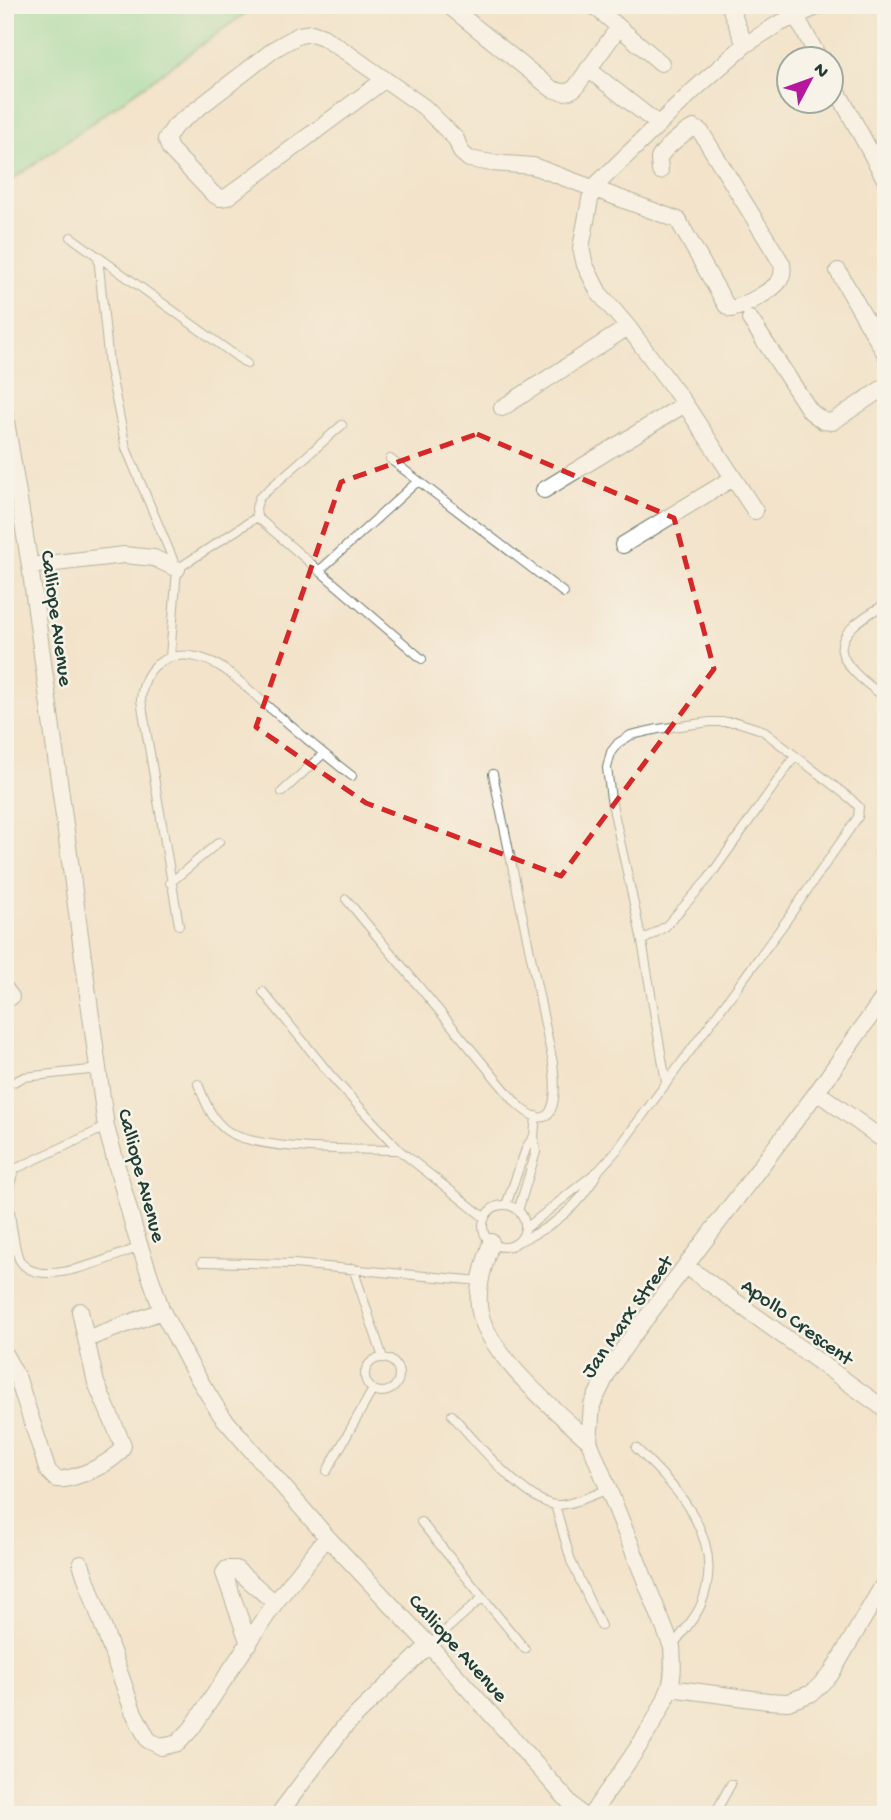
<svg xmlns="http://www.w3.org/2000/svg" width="891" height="1820" viewBox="0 0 891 1820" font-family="'Gochi Hand',sans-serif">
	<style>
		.green { fill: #87dea2; stroke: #538e6b; stroke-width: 2 }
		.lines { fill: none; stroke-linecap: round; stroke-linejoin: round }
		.service-casing { stroke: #697769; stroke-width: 10 }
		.minor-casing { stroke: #697769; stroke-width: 18 }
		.service { stroke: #fff; stroke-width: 8 }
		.minor { stroke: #fff; stroke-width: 16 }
		.marked { fill: none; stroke: #d62828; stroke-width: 5; stroke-dasharray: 14 9; stroke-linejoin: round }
		.labels { text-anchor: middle; stroke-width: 5; stroke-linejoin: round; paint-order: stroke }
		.street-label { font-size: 21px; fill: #1f3d34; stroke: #f7f3e8 }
	</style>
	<rect width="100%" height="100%" fill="#f7f3e8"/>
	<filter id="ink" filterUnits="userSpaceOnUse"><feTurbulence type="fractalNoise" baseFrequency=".0143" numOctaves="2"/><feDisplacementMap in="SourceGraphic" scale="14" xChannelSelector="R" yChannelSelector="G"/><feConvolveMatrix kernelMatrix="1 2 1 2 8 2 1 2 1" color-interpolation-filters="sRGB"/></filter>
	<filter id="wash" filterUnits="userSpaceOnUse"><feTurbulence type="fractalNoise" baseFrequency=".00686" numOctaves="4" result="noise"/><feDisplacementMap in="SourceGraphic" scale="28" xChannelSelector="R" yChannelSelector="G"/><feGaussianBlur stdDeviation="1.57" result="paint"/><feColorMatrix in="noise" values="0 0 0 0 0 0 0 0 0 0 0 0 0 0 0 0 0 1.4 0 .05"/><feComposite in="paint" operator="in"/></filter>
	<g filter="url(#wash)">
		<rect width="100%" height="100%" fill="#f3e3cb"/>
		<!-- green -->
		<path class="green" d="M5,5H257L5,185Z"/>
	</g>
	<g filter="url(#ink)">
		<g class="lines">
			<!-- service casing -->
			<g class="service-casing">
				<path id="service" d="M71,237L247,364
					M98,256L109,365L126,448L177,569L170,657
					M342,425L259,498L256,508L257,517L422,659
					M390,459L564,593
					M177,569L257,517
					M319,571L418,481
					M886,604C821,639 833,660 886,698
					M282,792L323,754
					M170,883L219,842
					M346,899L516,1103C557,1142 557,1093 553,1063L493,774
					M179,925L141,700C144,652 188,645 224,669C238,679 252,692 265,704C294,728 322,753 352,776
					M642,941L666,926L708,879L795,756
					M263,992L332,1077L399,1150L485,1218
					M198,1084C205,1101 211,1119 226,1130C255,1152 361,1149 399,1150
					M5,1086L24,1077L99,1069
					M106,1127L15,1169C6,1188 9,1207 12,1227C14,1237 15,1250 19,1259C37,1293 113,1256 140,1247
					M506,1205L527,1146L534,1136
					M483 1226a21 21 0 1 1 42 0a21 21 0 1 1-42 0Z
					M518,1211L536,1152L534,1136L536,1116
					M525,1229L599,1170L617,1150L786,921L858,817L859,807L851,799L762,730L737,722H710L658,729L631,735L618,743L611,752L607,768L611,799L642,941L666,1082
					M520,1241C555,1226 580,1205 598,1172
					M202,1262L294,1264L480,1281
					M353,1268L383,1358
					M365 1375a17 17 0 1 1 34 0a17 17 0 1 1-34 0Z
					M452,1415C472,1438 525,1502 556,1505C570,1506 595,1494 609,1489
					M636,1448C679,1490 729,1541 700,1607C693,1621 681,1634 672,1647
					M327,1471L373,1389
					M555,1505L571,1561L601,1626
					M421,1522L525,1649
					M429,1645L482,1598
					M714,1815L731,1784"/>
			</g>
			<!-- minor casing -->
			<g class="minor-casing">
				<path id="minor" d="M448,5L552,89C561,92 566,94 575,88L619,27
					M593,5L661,63
					M729,5L745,45
					M797,18L820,60
					M588,69L658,124
					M384,80L227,197L220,198L213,194L170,149L166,139L175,126L276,48L299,35L312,33L323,37L346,52L424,107L456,139L461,152L469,159L492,163L533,166L678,220L726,305L731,309C743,307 774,290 780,280C783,275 783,270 782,264L701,132L694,128C686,130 661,151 659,159C659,161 660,170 660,171
					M832,81L886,181
					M838,271L886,355
					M750,319L810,411L823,421L832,422L886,386
					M502,408L628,327
					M5,415L30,566L106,1127L136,1235L162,1311L192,1368L221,1415L327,1537L429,1645L581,1815
					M544,490L685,404
					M755,511L685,404L628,327L599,293L585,265L581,248L592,189L695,89L745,45L778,24L821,5
					M623,545L733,478
					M30,566L124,555L154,558L177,569
					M5,989L11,997
					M817,1092L886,1142
					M491,1242C485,1263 477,1284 479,1306C483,1351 556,1411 589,1441
					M686,1266L886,1410
					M80,1311L86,1339L162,1311
					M5,1355L18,1379L48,1471L56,1479C71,1482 120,1461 123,1445L96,1383L86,1339
					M81,1564L133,1711L148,1740L162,1747L178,1743L192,1728L275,1603L327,1537
					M249,1644L224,1573L227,1569H236L275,1603
					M670,1688L768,1701L788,1702L812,1693L831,1674L886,1580
					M278,1815L344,1727L429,1645
					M591,1815C615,1779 655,1729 669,1690C674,1677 673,1661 672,1647L589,1441L592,1405L609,1370L631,1338L817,1092L886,994"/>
			</g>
			<!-- service -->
			<use href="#service" class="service"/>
			<!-- minor -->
			<use href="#minor" class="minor"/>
		</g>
	</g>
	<!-- marked area -->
	<path d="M0 0H891V1820H0ZM477,434L674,518L714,669L561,876L366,803L256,727L341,482Z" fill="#f3e3cb" fill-opacity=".55" fill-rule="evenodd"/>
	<path class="marked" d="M477,434L674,518L714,669L561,876L366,803L256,727L341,482Z"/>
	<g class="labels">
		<!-- street labels -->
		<g class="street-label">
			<text transform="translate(58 618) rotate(82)" y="7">Calliope Avenue</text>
			<text transform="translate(143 1175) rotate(75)" y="7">Calliope Avenue</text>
			<text transform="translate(626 1316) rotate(-55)" y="7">Jan Marx Street</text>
			<text transform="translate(798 1321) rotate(36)" y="7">Apollo Crescent</text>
			<text transform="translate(459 1647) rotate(48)" y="7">Calliope Avenue</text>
		</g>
	</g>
	<!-- margin -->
	<rect width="891" height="1820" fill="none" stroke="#f7f3e8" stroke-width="28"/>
	<!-- north arrow -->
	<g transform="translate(810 80) rotate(49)"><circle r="33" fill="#f7f3e8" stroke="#a1aaa0" stroke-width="2"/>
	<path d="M0-5L12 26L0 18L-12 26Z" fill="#b5179e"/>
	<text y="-10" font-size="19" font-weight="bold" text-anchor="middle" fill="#1f3d34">N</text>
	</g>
</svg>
